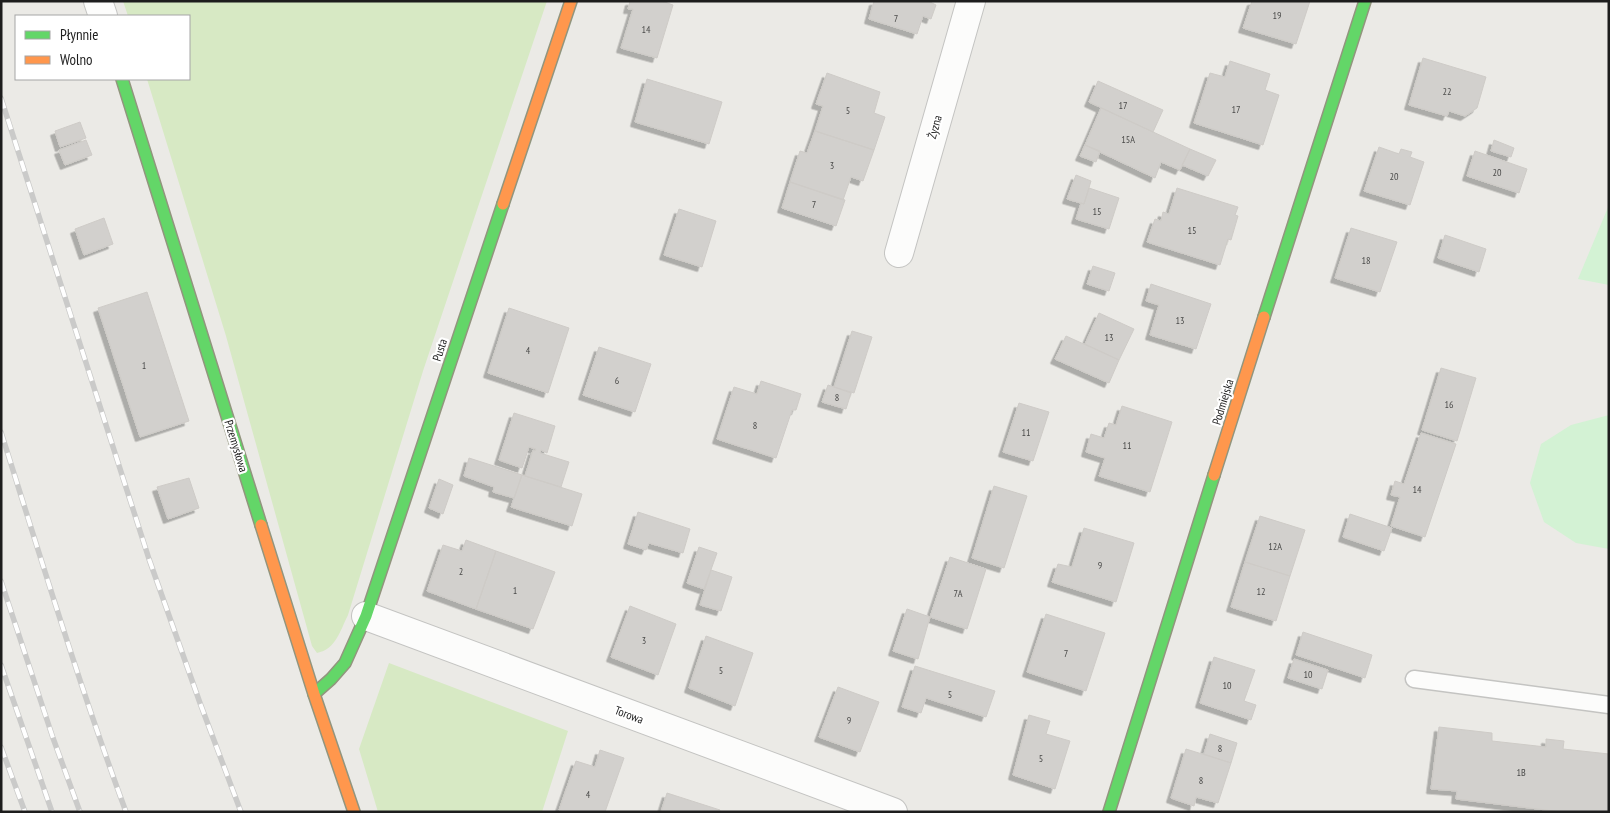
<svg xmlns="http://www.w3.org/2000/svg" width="1610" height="813" viewBox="0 0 1610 813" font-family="'PT Sans Narrow',sans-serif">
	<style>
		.grass { fill: #d7e9c4 }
		.park { fill: #d3f2d4 }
		.building { fill: #d2d0cd; stroke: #cecbc7; filter: url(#shadow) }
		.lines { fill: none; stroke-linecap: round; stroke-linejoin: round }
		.lane-casing { stroke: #c4c4c2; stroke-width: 19 }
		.street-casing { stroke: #c4c4c2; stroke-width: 30 }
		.fast-casing { stroke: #92957e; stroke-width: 14 }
		.slow-casing { stroke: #92957e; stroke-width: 14 }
		.lane { stroke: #fcfcfb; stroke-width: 16 }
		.street { stroke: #fcfcfb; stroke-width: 28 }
		.fast { stroke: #63d668; stroke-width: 11 }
		.slow { stroke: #ff974d; stroke-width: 11 }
		.rail-casing { stroke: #cacac9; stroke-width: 5.5 }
		.rail { stroke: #fff; stroke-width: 4; stroke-dasharray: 11; stroke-linecap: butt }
		.labels { text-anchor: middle; stroke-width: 4.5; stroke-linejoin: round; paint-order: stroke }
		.number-label { font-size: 10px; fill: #4a4a49 }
		.street-label { font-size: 12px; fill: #1d1d1d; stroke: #fff }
	</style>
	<defs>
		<filter id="shadow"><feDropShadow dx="-4.5" dy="4.5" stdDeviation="0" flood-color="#0004"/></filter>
	</defs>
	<rect width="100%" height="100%" fill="#ebeae6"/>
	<!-- grass -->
	<path class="grass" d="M123,1H547L423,371L348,615C340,631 336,649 317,653L312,646L226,336L147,79H189V16H128Z
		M389,663L568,731L542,812H378L359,749Z"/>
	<!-- park -->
	<path class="park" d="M1609,205V285L1578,279Z
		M1609,415V549L1576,543L1544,522L1530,483L1541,444L1571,425Z"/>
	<!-- building -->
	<path class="building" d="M630,1H662L673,5L657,58L621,48L633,9H628Z
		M874,1H928L936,5L931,19L923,16L917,34L869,19Z
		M1252,1H1310L1296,44L1243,28Z
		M1423,58L1486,77L1477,108L1465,116L1449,111L1447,116L1409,105Z
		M1230,61L1270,74L1265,90L1279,95L1263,145L1194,123L1210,73L1225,77Z
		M827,73L880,92L874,113L885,117L874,150L815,131L823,106L816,104Z
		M647,79L722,102L709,144L635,122Z
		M1098,81L1163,110L1153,132L1089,102Z
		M1101,108L1190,149L1180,170L1161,162L1155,178L1085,145Z
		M80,122L86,138L60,147L55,131Z
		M815,131L874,150L863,181L851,177L843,200L790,182L800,151L807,153Z
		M86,140L92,155L65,165L59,150Z
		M1494,140L1514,148L1511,157L1491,151Z
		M1085,145L1100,151L1096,162L1080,156Z
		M1379,147L1399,154L1401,149L1412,152L1410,157L1424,162L1410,205L1364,191Z
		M1190,149L1216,160L1208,176L1182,165Z
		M1475,151L1527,169L1519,193L1467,176Z
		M1076,175L1091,181L1084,204L1067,199Z
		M790,182L845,200L836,226L782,208Z
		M1089,188L1119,198L1109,229L1076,219L1081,203L1084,204Z
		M1177,188L1238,207L1235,215L1238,216L1231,240L1228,239L1220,265L1147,242L1155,219L1161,221L1163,212L1169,214Z
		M679,209L716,221L702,267L664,255Z
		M104,218L113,244L84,255L75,229Z
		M1351,228L1397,242L1380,292L1335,278Z
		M1445,235L1486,249L1479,272L1438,258Z
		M1093,266L1115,273L1109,291L1087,284Z
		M1151,284L1211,304L1196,349L1150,335L1159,305L1146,301Z
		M147,292L189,421L140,437L98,308Z
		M509,308L569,328L548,393L488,373Z
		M1099,313L1134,329L1119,360L1085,344Z
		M852,331L872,337L854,393L834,387Z
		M1066,336L1119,360L1109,383L1055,359Z
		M599,347L651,364L635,412L583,395Z
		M1441,368L1476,378L1457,441L1422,430Z
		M761,381L801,394L796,410H792L776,458L717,439L734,387L757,394Z
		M828,385L851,393L846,409L822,402Z
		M1019,403L1049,412L1033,461L1003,452Z
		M1122,406L1172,422L1150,492L1099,476L1105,458L1086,452L1091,434L1104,438L1109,423L1116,425Z
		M514,413L555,426L547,453L541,450L540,453L569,462L561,487L525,476L533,450L535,451L536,449L529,447L522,468L499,460Z
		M1421,433L1456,444L1425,537L1391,526L1400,497L1391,495L1395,481L1404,484Z
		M469,458L522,475L514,498L493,492L494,487L464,476Z
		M522,475L582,494L572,526L511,507Z
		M189,478L199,508L168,519L157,487Z
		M439,479L453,485L443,514L429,508Z
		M994,486L1027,496L1004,568L972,558Z
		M638,512L690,529L683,553L649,543L646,550L628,544Z
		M1350,514L1392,528L1384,551L1343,537Z
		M1260,516L1305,530L1290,576L1245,562Z
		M1084,528L1134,543L1116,602L1052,582L1058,564L1072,567Z
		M466,540L496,551L476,609L427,591L443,545L462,551Z
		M699,547L717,553L704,589L687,583Z
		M496,551L555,572L533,629L476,609Z
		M950,557L986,569L967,629L930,617Z
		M1245,562L1290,576L1276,621L1231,607Z
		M711,570L732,577L721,611L700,605Z
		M630,606L676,624L658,675L611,657Z
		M907,609L930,617L918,659L893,651Z
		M1046,614L1105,633L1086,691L1027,672Z
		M1303,632L1372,655L1365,678L1296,655Z
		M706,636L753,653L735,706L689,688Z
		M1214,657L1255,670L1244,701L1256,705L1251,720L1200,703Z
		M1294,659L1328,670L1322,689L1288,678Z
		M915,666L995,691L986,717L926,698L921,713L902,707Z
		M838,687L879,702L860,752L819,737Z
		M1029,715L1050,721L1046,734L1070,741L1055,789L1013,775Z
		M1439,727L1492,733V741L1546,747V739L1564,741L1563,749L1609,754V812H1562L1456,799L1457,791L1431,789Z
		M1210,734L1237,743L1231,763L1204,754Z
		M1186,749L1231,763L1218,803L1196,797L1194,806L1171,798Z
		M600,750L624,758L605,812H563L559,810L576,761L595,767Z
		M667,793L720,810L719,812H661Z"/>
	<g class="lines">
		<!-- lane casing -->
		<g class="lane-casing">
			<path id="lane" d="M1414,679L1609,705"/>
		</g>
		<!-- street casing -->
		<g class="street-casing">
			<path id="street" d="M98,1L103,16
				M899,253L971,1
				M366,616L893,812"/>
		</g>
		<!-- fast casing -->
		<g class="fast-casing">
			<path id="fast" d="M122,79L261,525
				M1264,317L1365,1
				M314,694L331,679L345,663L366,616L503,204
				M1109,812L1214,475"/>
		</g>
		<!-- slow casing -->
		<g class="slow-casing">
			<path id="slow" d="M503,204L571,1
				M1214,475L1264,317
				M261,525L314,694L354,812"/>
		</g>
		<!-- lane -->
		<use href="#lane" class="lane"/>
		<!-- street -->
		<use href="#street" class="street"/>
		<!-- fast -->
		<use href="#fast" class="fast"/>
		<!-- slow -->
		<use href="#slow" class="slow"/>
		<!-- rail casing -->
		<g class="rail-casing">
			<path id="rail" d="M1,98L149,559L200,703L241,812
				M1,432C41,559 80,687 126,812
				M1,581L53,738L80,812
				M1,665L52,812
				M1,747L25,812"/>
		</g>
		<!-- rail -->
		<use href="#rail" class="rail"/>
	</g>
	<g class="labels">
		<!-- number labels -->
		<g class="number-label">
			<text x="1277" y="19">19</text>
			<text x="896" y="22">7</text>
			<text x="646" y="33">14</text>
			<text x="1447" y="95">22</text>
			<text x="1123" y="109">17</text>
			<text x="1236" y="113">17</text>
			<text x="848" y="114">5</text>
			<text x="1128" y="143">15A</text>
			<text x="832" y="169">3</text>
			<text x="1497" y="176">20</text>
			<text x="1394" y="180">20</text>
			<text x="814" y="208">7</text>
			<text x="1097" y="215">15</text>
			<text x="1192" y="234">15</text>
			<text x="1366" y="264">18</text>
			<text x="1180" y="324">13</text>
			<text x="1109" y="341">13</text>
			<text x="528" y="354">4</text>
			<text x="144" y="369">1</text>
			<text x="617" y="384">6</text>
			<text x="837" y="401">8</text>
			<text x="1449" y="408">16</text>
			<text x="755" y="429">8</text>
			<text x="1026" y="436">11</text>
			<text x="1127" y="449">11</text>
			<text x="1417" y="493">14</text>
			<text x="1275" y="550">12A</text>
			<text x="1100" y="569">9</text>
			<text x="461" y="575">2</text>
			<text x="515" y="594">1</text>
			<text x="1261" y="595">12</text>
			<text x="958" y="597">7A</text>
			<text x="644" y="644">3</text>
			<text x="1066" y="657">7</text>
			<text x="721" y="674">5</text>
			<text x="1308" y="678">10</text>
			<text x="1227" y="689">10</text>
			<text x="950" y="698">5</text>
			<text x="849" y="724">9</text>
			<text x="1220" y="752">8</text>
			<text x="1041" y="762">5</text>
			<text x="1521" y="776">1B</text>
			<text x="1201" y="784">8</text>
			<text x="588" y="798">4</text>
		</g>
		<!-- street labels -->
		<g class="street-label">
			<text transform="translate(935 127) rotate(-74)" y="4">Żyzna</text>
			<text transform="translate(440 350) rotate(-72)" y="4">Pusta</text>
			<text transform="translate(1223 402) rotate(-73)" y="4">Podmiejska</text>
			<text transform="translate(236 446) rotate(73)" y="4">Przemysłowa</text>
			<text transform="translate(629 715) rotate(21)" y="4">Torowa</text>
		</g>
	</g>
	<!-- border -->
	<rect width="1610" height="813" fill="none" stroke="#1d1d1d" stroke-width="5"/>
	<!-- legend -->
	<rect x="15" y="15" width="175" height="65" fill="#ffffff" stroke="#a5a5a5"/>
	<rect x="25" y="31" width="25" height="8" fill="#63d668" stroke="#a5a5a5"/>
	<text x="60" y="40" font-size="15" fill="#1d1d1d">Płynnie</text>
	<rect x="25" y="56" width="25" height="8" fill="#ff974d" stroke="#a5a5a5"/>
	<text x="60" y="65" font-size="15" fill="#1d1d1d">Wolno</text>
</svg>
